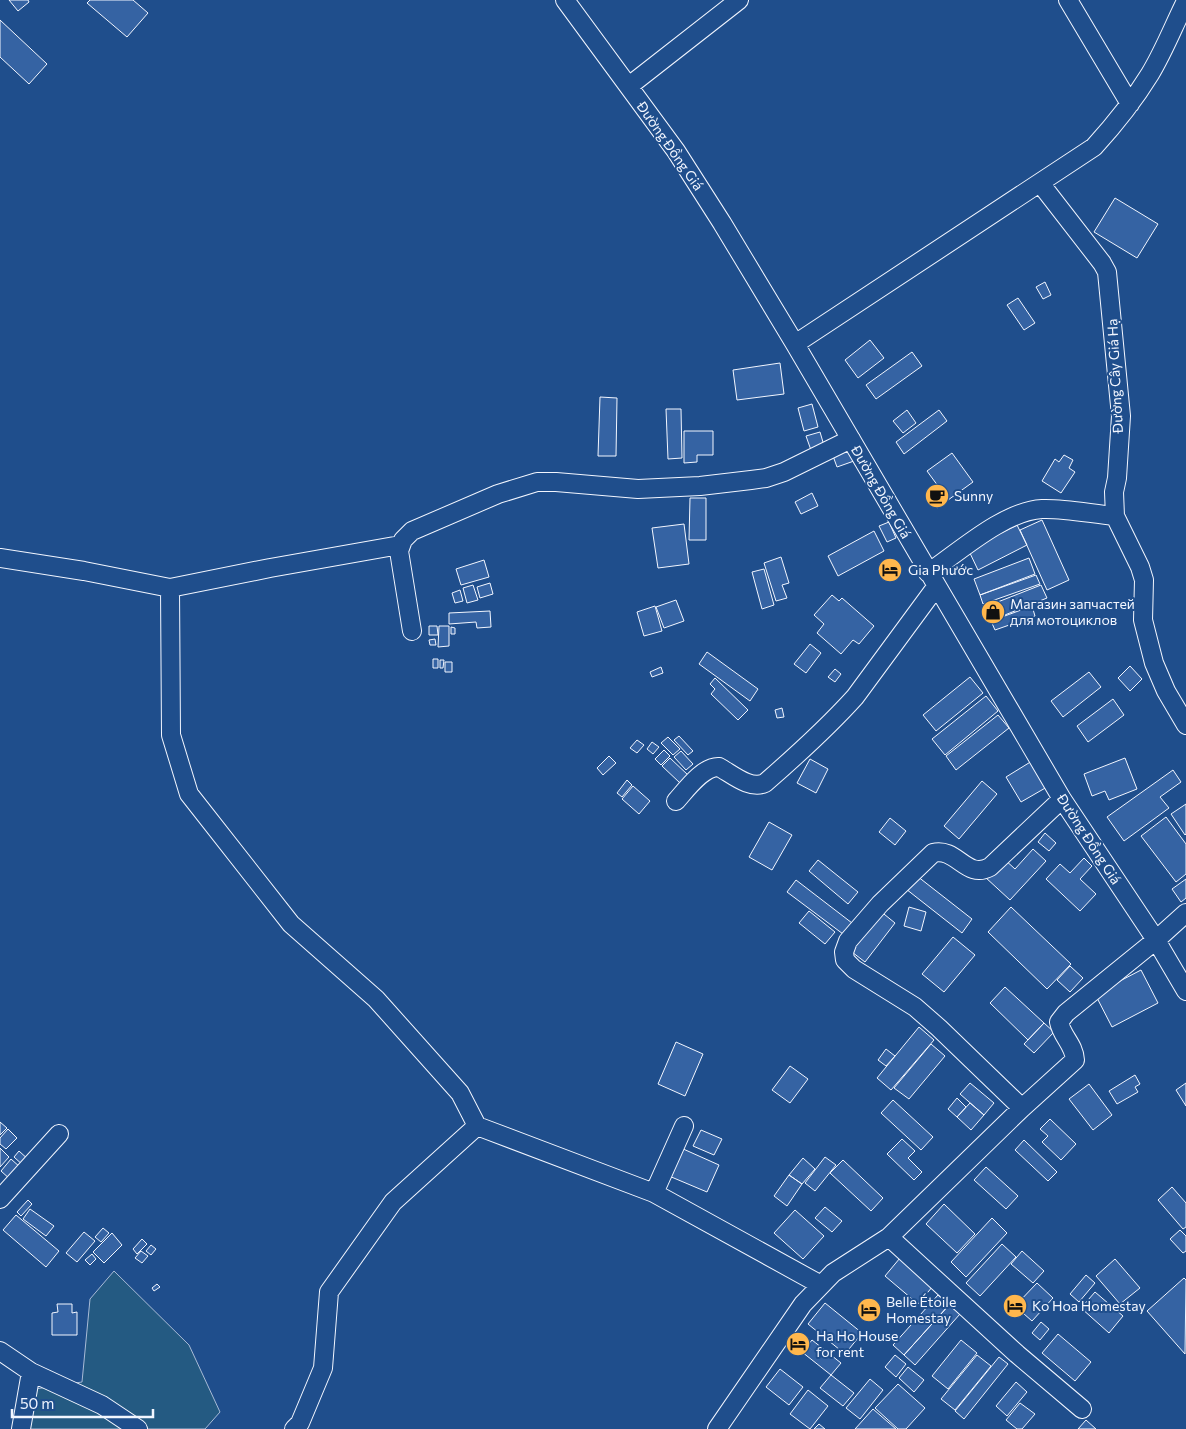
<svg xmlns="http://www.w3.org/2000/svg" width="1186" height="1429" viewBox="0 0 1186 1429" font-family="Commissioner,sans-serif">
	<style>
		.green { fill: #245a82; stroke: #a8bbd7 }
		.building { fill: #3563a3; stroke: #f2f6ff }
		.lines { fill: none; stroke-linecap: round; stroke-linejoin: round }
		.minor-casing { stroke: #f2f6ff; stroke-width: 20 }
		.minor { stroke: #1f4e8c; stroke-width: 18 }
		.labels { text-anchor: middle; stroke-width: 4; stroke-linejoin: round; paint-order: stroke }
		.street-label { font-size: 14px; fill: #f2f6ff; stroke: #1f4e8c }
		.poi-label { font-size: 14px; fill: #f2f6ff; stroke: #1f4e8c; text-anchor: start }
	</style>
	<rect width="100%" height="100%" fill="#1f4e8c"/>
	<!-- green -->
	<path class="green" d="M114,1271L189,1345L220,1412L205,1429H25L28,1390L82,1382L90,1299Z"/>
	<!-- building -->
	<path class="building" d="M9,0H28L29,2L18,11Z
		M90,0H133L148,13L127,37L87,3Z
		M0,20L47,64L29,84L0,57Z
		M1115,198L1158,224L1137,258L1094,232Z
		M1045,282L1051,295L1043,299L1036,287Z
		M1018,298L1035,323L1024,330L1007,305Z
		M870,340L884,358L858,378L845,360Z
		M912,352L922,366L876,399L866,385Z
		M780,363L784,394L737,400L733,370Z
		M600,397L617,398L616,456H598Z
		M812,404L818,427L804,431L798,408Z
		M666,409H681L682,458L668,459Z
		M907,410L916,423L903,433L893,421Z
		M939,410L947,421L904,454L896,442Z
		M684,431H713V455H697V462L684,463Z
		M820,432L825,449L812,453L806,436Z
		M850,449L854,461L837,467L833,456Z
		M952,453L973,482L937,508L928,494L938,486L927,471Z
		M1064,455L1073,460L1069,468L1075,472L1061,493L1042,481L1055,459L1059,462Z
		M812,493L818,506L801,514L795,502Z
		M690,498H706V540H689Z
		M1042,520L1069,580L1047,590L1020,530Z
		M889,522L896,538L887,542L879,526Z
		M684,524L689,564L658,568L652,528Z
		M1017,525L1027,545L978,570L968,549Z
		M874,531L884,551L838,576L828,556Z
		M781,557L789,583L782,585L787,598L776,601L764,563Z
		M1029,558L1035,574L980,595L974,579Z
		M484,560L489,577L461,585L456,569Z
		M764,569L774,605L762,609L752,572Z
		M1036,575L1040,584L983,604L980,595Z
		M490,583L493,594L480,598L477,587Z
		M473,585L478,600L467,603L463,588Z
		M1041,585L1047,598L990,621L985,607Z
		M460,590L463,601L455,603L452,593Z
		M832,595L839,601L842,598L874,626L859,644L853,640L841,654L817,633L824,624L814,615Z
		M676,600L684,621L664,628L656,607Z
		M655,606L662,631L644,636L637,612Z
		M1032,606L1035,616L995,630L991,621Z
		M490,611L491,627L477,628L476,622L449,624V613Z
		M429,626H437L438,635H429Z
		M439,626H449V646L438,647Z
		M451,627L455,628V634H451Z
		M435,639L436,645H430L429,640Z
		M810,644L821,653L806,673L794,664Z
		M707,652L758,689L750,701L699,664Z
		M433,659H438V668H433Z
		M440,660H444L443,668H440Z
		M445,662H452V672H445Z
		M1130,666L1142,679L1130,691L1118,678Z
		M661,667L663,673L652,677L650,672Z
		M835,669L841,674L835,682L828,677Z
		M1089,672L1101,687L1063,717L1051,701Z
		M970,677L983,693L936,731L923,715Z
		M715,678L748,710L738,720L711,694L715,689L710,684Z
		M986,696L998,711L945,755L932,739Z
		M1113,699L1124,715L1088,742L1077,726Z
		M782,708L784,717L777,718L775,710Z
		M998,715L1009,728L956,770L946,756Z
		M679,736L693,751L688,755L674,740Z
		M668,737L680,749L673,755L661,743Z
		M637,740L644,745L637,753L630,748Z
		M652,742L659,747L653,754L647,749Z
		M664,750L670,756L661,765L655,759Z
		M681,751L693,764L686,770L674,757Z
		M609,756L616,763L603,775L597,768Z
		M670,758L688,775L680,783L662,766Z
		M1125,758L1137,789L1109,800L1105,791L1092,796L1084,774Z
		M810,759L828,769L816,793L797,783Z
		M1032,761L1047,787L1021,802L1006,777Z
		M1173,770L1181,782L1160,797L1169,808L1124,841L1107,817Z
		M627,780L632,785L622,797L617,793Z
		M982,781L997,794L959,839L944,826Z
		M633,786L650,801L639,814L622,799Z
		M1186,804V834L1185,835L1171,814Z
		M1166,817L1186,844V874L1176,882L1141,836Z
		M890,818L906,831L895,845L879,832Z
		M769,822L792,835L772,870L749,857Z
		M1045,833L1056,843L1049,851L1038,842Z
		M1033,849L1046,861L1010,900L985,877L1003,858L1015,869Z
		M1084,858L1092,866L1080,879L1096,894L1080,911L1046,879L1060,864L1070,873Z
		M818,860L858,892L848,904L809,871Z
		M917,876L972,919L962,933L906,889Z
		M1186,879V898L1181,902L1172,889Z
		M796,880L852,923L843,934L787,892Z
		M909,907L926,912L921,931L904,926Z
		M1011,907L1071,964L1047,989L988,932Z
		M879,910L895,923L865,962L848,949Z
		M809,911L835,932L825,944L799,923Z
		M953,937L975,955L944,992L922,974Z
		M1070,966L1083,978L1070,992L1057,980Z
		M1141,970L1158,1003L1112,1027L1095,994Z
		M1005,987L1044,1023L1028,1040L990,1003Z
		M1044,1023L1054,1032L1034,1053L1024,1044Z
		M919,1027L934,1040L891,1090L877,1078Z
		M676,1042L703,1054L685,1096L658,1084Z
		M931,1044L945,1056L909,1099L894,1088Z
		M886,1049L895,1056L886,1066L878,1060Z
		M790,1066L808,1079L790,1103L772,1090Z
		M1135,1075L1140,1084L1135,1087L1138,1092L1117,1104L1109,1091Z
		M970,1083L994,1103L984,1115L960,1094Z
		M1186,1083V1106L1176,1090Z
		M1089,1084L1112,1115L1093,1130L1069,1099Z
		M957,1098L966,1107L957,1117L948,1109Z
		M893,1100L933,1137L921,1150L881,1113Z
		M970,1103L984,1115L971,1130L957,1117Z
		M1050,1119L1076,1144L1061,1160L1042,1142L1048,1136L1040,1129Z
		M0,1122L7,1128L0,1135Z
		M8,1129L17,1138L6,1149L0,1144V1138Z
		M701,1130L722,1139L714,1155L693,1146Z
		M902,1139L915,1151L908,1158L922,1172L914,1180L887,1154Z
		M1024,1140L1057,1172L1048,1181L1015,1150Z
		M0,1148L9,1157L0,1167Z
		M681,1148L719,1165L707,1192L669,1176Z
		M19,1151L30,1161L25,1167L14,1157Z
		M825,1157L836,1165L815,1191L805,1183Z
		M803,1158L815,1169L802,1184L789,1175Z
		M11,1159L21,1168L11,1180L1,1171Z
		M843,1160L883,1198L871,1211L830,1173Z
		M986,1167L1018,1196L1006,1209L974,1180Z
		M789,1175L802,1184L787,1206L774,1196Z
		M1172,1187L1186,1203V1227L1183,1229L1158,1200Z
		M28,1200L32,1204L21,1216L17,1212Z
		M944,1204L975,1234L957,1253L926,1224Z
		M825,1207L842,1221L832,1232L815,1218Z
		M30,1209L54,1226L46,1236L23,1219Z
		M795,1210L824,1236L803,1259L774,1233Z
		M16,1215L59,1251L46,1267L3,1230Z
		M992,1218L1007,1233L966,1277L951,1262Z
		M103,1228L109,1233L101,1242L95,1237Z
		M1180,1230L1186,1236V1251L1183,1253L1170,1239Z
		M84,1232L95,1241L77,1262L66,1253Z
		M112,1233L122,1245L104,1263L93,1252Z
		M142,1239L147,1244L137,1254L133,1249Z
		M1002,1244L1016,1257L980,1296L966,1283Z
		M151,1245L156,1249L151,1255L146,1251Z
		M141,1251L148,1256L142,1263L135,1258Z
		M1022,1251L1044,1271L1033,1283L1011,1264Z
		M92,1254L96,1259L90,1265L85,1260Z
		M900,1258L933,1286L918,1304L885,1276Z
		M1115,1259L1140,1288L1120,1304L1096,1276Z
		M1086,1275L1095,1283L1079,1302L1070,1294Z
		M1184,1278L1186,1280L1185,1354L1147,1311Z
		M1037,1283L1053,1298L1032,1321L1015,1306Z
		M157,1284L160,1287L154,1291L152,1288Z
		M1095,1292L1123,1316L1109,1333L1081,1308Z
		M938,1295L949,1305L904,1355L893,1345Z
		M825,1303L862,1333L845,1354L808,1324Z
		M57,1304H72V1313L77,1312V1335H52V1313L58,1312Z
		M949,1305L960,1314L915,1365L904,1355Z
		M1041,1322L1049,1329L1040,1340L1032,1333Z
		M1058,1334L1091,1362L1075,1381L1042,1353Z
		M812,1340L841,1363L831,1375L802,1352Z
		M961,1340L977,1353L948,1389L932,1376Z
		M895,1355L906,1364L896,1377L885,1367Z
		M977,1355L991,1366L955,1410L941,1399Z
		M999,1357L1008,1364L964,1419L955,1411Z
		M908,1367L924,1380L914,1392L899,1378Z
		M780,1369L803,1387L789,1405L766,1387Z
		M831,1375L854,1393L843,1406L820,1388Z
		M870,1379L883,1390L860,1419L846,1408Z
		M1016,1382L1027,1392L1007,1416L996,1406Z
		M898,1384L925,1408L906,1429H898L875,1408Z
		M808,1390L828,1406L810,1429L790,1414Z
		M1020,1403L1035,1414L1022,1429H1017L1006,1420Z
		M873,1409L896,1429H855Z
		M1086,1420L1096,1429H1078Z
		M819,1424L825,1429H814Z"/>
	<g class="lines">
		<!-- minor casing -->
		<g class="minor-casing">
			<path id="minor" d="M565,0L676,151L722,223L795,344L1062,799L1156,940L1186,991
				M1068,0L1130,104
				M629,86L739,0
				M1040,183L1102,263L1107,272L1121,416L1117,478L1114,492L1115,516L1140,567L1144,580L1143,620L1154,663L1166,691L1186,725
				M795,344L1094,147C1115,124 1134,100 1150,74C1164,51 1174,25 1186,1
				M400,545L270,568L170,588L171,735L189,794L291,924L376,999L460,1093L477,1126
				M0,558L84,571L170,588
				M928,573C959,552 1004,511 1042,509C1064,508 1092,514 1115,516
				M412,631L399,551L403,540L412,531L498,494L537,482H556L638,489L700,486L751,480L766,478L784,472L851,439
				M676,801C686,790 703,766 719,767C732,774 750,790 765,783C796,756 827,728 855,697L936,587
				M1022,1108L939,1028L915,1007L854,969L845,960L844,952L848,941L880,904L933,853C957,847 966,880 990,867L1062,799
				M684,1126L654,1193L821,1285
				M0,1199L59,1134
				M889,1237L1017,1354L1082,1409
				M0,1351L31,1372L102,1405L138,1429
				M21,1429L31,1372
				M294,1429L300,1423L323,1368L329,1292L393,1202L477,1126L654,1193
				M717,1429L803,1304L833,1273L889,1237L1022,1108L1075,1060C1074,1044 1062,1037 1059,1022L1066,1013L1156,940L1186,913"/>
		</g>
		<!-- minor -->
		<use href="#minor" class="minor"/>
	</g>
	<!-- icons -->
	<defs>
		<g id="cafe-disc" transform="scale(1.25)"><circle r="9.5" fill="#ffb74d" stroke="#1f4e8c"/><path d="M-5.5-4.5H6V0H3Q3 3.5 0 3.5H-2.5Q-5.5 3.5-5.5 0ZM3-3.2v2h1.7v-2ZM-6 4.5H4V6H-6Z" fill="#111"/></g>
		<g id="hotel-disc" transform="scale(1.25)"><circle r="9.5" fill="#ffb74d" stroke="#1f4e8c"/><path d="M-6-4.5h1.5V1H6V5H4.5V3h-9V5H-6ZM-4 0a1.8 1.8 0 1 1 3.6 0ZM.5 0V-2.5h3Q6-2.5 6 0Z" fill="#111"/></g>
		<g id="shop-disc" transform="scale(1.25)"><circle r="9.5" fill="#ffb74d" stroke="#1f4e8c"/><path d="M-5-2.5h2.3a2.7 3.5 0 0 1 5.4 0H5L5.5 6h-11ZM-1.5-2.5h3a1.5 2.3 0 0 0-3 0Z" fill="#111"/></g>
	</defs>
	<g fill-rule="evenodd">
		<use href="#cafe-disc" x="937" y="496"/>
		<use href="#hotel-disc" x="890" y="570"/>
		<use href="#shop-disc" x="993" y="612"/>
		<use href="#hotel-disc" x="1015" y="1306"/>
		<use href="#hotel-disc" x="869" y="1310"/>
		<use href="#hotel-disc" x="798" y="1344"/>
	</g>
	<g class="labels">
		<!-- street labels -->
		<g class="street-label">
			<text transform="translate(670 146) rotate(55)" y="5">Đường Đồng Giá</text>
			<text transform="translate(1115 376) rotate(-93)" y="5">Đường Cây Giá Hạ</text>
			<text transform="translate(881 492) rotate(60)" y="5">Đường Đồng Giá</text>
			<text transform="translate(1089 839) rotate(57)" y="5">Đường Đồng Giá</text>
		</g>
		<!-- poi labels -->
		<g class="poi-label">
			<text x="954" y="501">Sunny</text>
			<text x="908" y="575">Gia Phước</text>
			<text x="1010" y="609">Магазин запчастей<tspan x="1010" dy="16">для мотоциклов</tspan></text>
			<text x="886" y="1307">Belle Étoile<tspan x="886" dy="16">Homestay</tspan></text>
			<text x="1032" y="1311">Ko Hoa Homestay</text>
			<text x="816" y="1341">Ha Ho House<tspan x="816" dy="16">for rent</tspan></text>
		</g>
	</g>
	<!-- scale -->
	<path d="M12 1409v8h141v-8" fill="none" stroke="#f2f6ff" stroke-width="2.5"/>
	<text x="20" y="1409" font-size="15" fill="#f2f6ff" stroke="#1f4e8c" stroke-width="4" paint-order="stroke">50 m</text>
</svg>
